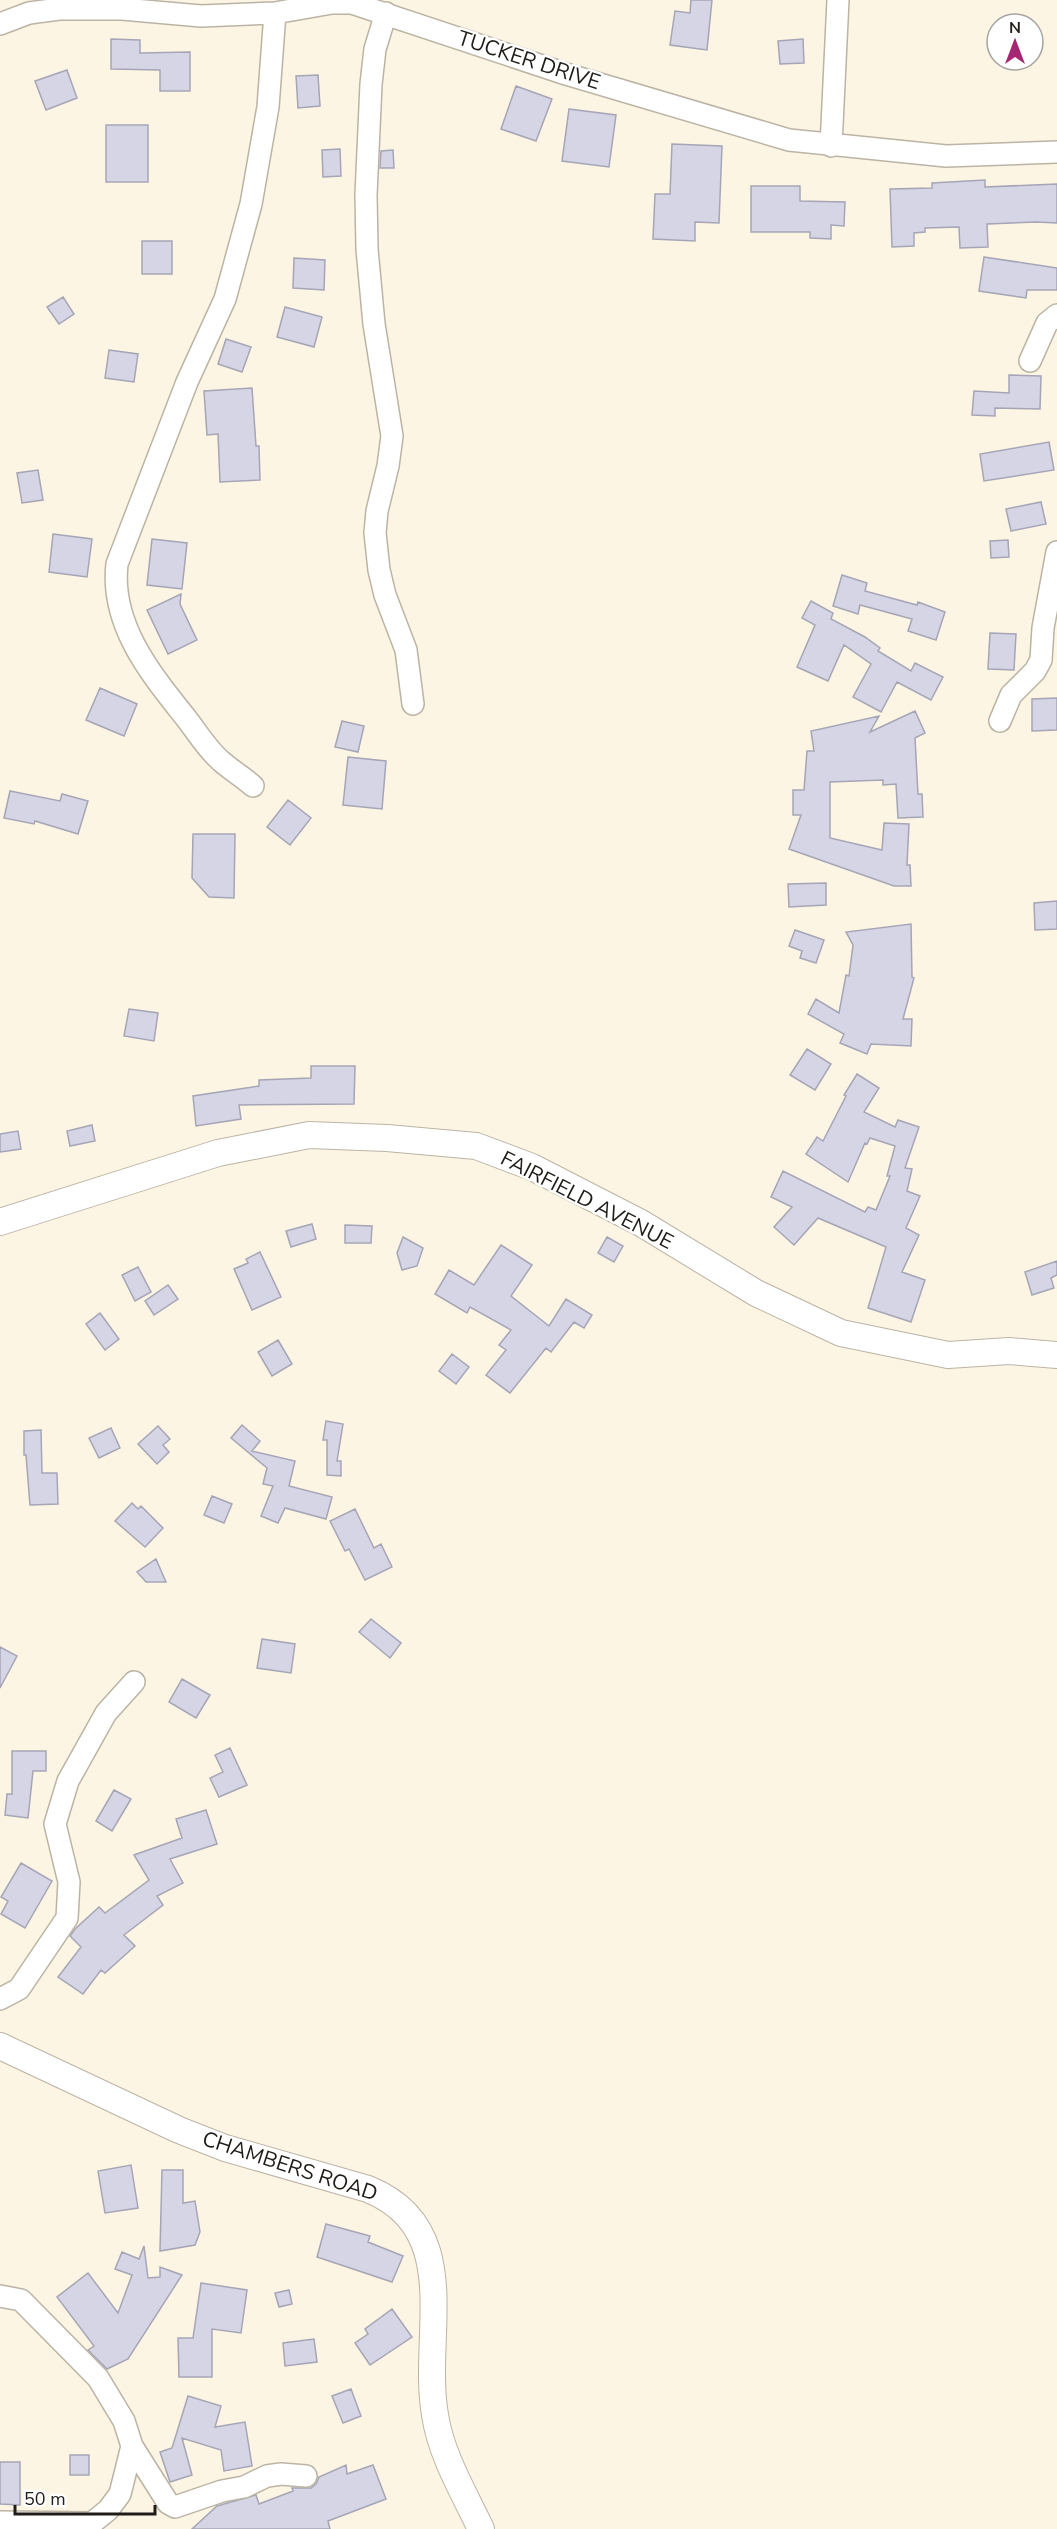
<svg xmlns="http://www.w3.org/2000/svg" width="1057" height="2529" viewBox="0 0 1057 2529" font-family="'Nunito Sans',sans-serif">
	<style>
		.building { fill: #d5d5e6; stroke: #a5a5b6; stroke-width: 1.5 }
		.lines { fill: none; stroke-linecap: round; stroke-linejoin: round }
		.minor-casing { stroke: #bbb4a4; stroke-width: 24 }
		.tertiary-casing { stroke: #bbb4a4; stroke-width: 28 }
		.minor { stroke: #fff; stroke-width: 21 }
		.tertiary { stroke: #fff; stroke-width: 26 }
		.labels { text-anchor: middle; stroke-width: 5; stroke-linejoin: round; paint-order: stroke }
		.street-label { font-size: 21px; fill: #201d18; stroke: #fff }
	</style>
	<rect width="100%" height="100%" fill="#fdf5e4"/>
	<!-- building -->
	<path class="building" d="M691,0H712L707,50L670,45L675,11L690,13Z
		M111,39L140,40V53L190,52V91H160V70L111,69Z
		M803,39L804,63L780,64L778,41Z
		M67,70L77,98L46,110L35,81Z
		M318,75L320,106L298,108L296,76Z
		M516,86L552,99L536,141L501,129Z
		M569,109L616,115L609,167L562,161Z
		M106,125H148V182H106Z
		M672,144L722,146L719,223L695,222V241L653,239L655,194H670Z
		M340,149L341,176L323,177L322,150Z
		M393,150L394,168H380L381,151Z
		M985,180V187L1057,184V223L1036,222L987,224L988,247L960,248L959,227L925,228V232L914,233V246L892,247L890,189L932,188V183Z
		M751,186H800V201L845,202L844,226L831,225V239L810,238V232H751Z
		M142,241H172V274H142Z
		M984,257L1057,268V290H1027L1026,298L979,291Z
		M294,258L325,260L324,290L293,288Z
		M63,297L74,314L59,324L47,307Z
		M285,307L322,317L314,347L277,337Z
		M226,339L251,347L242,372L218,364Z
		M109,350L138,354L134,382L105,378Z
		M1009,375L1041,376L1040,409L995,408V416L972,415L974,391L1009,393Z
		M252,388L256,446H259L260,480L220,482L218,434L207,435L204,391Z
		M1049,442L1054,470L984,481L980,454Z
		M38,470L43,500L22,503L17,473Z
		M1041,502L1046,524L1011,531L1006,509Z
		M53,534L92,539L87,577L49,572Z
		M152,539L187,543L182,589L147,585Z
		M1008,540L1009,557L991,558L990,541Z
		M842,575L867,583L865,591L917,605L918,602L945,612L936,640L908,631L912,619L860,605L858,614L833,606Z
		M181,594L180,604L197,640L168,654L147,610Z
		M811,601L833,613L831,619L865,637L880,648L878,651L911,671L915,663L943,677L931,700L897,682L881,712L853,697L871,664L844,645L828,681L797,667L815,625L802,618Z
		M990,633L1016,634L1014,670L988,669Z
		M100,688L137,704L124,736L86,720Z
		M1057,698V730L1032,731V699Z
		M915,711L925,733L915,738L918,794H922L923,817L898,818L896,784L883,785V780L830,782V838L882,850L884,823L909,824L907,865H910L911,886H894L789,849L801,815H793V790H804L807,751H814L811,731L879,716L870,732Z
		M342,721L364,726L358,752L335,747Z
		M348,757L386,761L382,809L343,805Z
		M10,791L60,801L62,794L88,801L78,834L35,821L34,824L4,818Z
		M288,800L311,818L290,845L267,827Z
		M193,834H235L234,898L209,897L192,878Z
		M826,883V905L789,907L788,884Z
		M1057,901V929L1035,930L1034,903Z
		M911,924L912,977L914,978L903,1019H912L911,1046L871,1044L867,1054L840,1043L844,1034L808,1014L816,999L839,1013L846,975L849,976L853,945L846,932Z
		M795,930L824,940L816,963L800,958L802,951L789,946Z
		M129,1009L158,1013L154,1041L124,1036Z
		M807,1049L831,1064L815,1090L790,1075Z
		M311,1066H355L354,1104L239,1105L241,1119L196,1126L193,1096L259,1086V1080L311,1078Z
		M857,1074L879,1088L864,1112L895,1127L898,1120L919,1127L905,1168L912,1169L907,1191L920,1196L906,1228L919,1235L902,1272L925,1280L911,1322L868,1308L886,1247L818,1218L794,1245L774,1227L792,1207L771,1197L783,1171L865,1212L868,1207L876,1210L890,1176H887L895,1146L870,1138L867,1144L865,1143L848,1182L806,1154L817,1137L823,1141L846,1096L844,1095Z
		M92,1125L95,1141L70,1146L67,1131Z
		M18,1131L21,1149L0,1152V1134Z
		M312,1224L316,1239L291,1247L286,1231Z
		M345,1225L372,1226L371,1243H345Z
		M403,1237L423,1248L417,1266L402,1270L397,1253Z
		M607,1237L623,1246L614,1262L598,1253Z
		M501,1245L532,1265L511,1296L549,1326L566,1299L592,1315L584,1328L574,1322L551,1352L546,1348L510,1393L486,1375L506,1350L499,1345L511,1330L470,1307L467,1313L435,1294L449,1270L474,1285Z
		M260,1252L281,1297L252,1310L234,1269L248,1263L246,1259Z
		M1057,1261V1275L1051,1278L1054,1288L1032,1295L1025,1272Z
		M138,1267L151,1292L135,1301L122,1275Z
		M168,1285L178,1299L154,1315L145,1301Z
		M100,1313L119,1339L105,1350L86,1324Z
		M278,1340L292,1364L272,1376L258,1352Z
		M452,1354L469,1367L456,1384L439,1371Z
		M326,1421L343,1424L337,1461H341V1476L327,1475V1440H323Z
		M242,1425L260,1441L252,1451L295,1461L289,1486L332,1497L326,1519L285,1508L278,1523L261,1516L273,1486L263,1484L267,1468L231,1438Z
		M158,1426L170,1439L163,1445L169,1452L157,1464L138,1444Z
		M111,1428L120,1448L99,1458L89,1438Z
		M41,1430L42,1473H57L58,1504L30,1505L26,1455H24V1431Z
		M212,1496L232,1504L224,1523L204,1515Z
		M132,1503L138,1509L141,1506L163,1528L145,1547L115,1521Z
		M355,1509L374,1548L381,1544L392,1567L365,1580L349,1549L345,1551L330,1521Z
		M156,1559L166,1582H146L137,1572Z
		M371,1619L401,1643L390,1658L359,1632Z
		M262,1639L295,1644L291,1673L257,1668Z
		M0,1647L17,1656L0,1688Z
		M182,1679L210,1695L196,1718L169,1702Z
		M230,1748L247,1785L219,1797L210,1778L223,1772L215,1755Z
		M12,1751H46V1771H33L28,1818L5,1815L7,1794H12Z
		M114,1790L131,1799L112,1831L96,1821Z
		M206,1810L217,1844L170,1859L183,1883L157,1896L163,1905L124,1935L135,1946L105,1973L101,1970L83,1994L58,1977L81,1947L70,1936L75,1929L99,1907L105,1913L149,1880L134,1855L182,1838L176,1819Z
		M21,1863L52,1881L25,1928L1,1914L8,1901L1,1897Z
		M131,2165L138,2208L105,2213L98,2171Z
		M162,2170H183V2203L195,2201L200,2232L195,2245L160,2251Z
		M326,2224L370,2236L368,2242L403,2256L392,2282L317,2257Z
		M144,2246L148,2278L160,2277V2267L182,2275L128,2359L107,2369L88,2350L94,2346L57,2297L88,2273L118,2313L132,2275L115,2269L122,2252L139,2259Z
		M201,2283L247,2290L241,2333L212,2329V2377H179L178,2338H193Z
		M289,2290L292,2304L279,2307L275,2293Z
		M392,2309L412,2337L370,2365L355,2343L368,2334L365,2329Z
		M314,2339L317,2362L285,2366L283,2343Z
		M351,2389L361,2416L343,2423L332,2396Z
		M188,2396L221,2406L215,2427L245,2422L252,2466L224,2471L221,2450L182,2438L192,2475L170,2482L160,2452L172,2448Z
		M70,2455H89V2475H70Z
		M0,2462H20V2505L0,2504Z
		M346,2465L347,2474L373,2465L386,2499L328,2521L330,2529H192L217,2506L256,2495L259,2504L293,2491L292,2488H311L316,2484L319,2477Z"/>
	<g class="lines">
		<!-- minor casing -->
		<g class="minor-casing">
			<path id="minor" d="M386,13L375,49L371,84L366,195L367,249L374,324L392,436L388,466L377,511L375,533L379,570L385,595L406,650L413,704
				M0,24L29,13L59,9H122L201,16L275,13L332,3H352L566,74L789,140L946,156L1057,152
				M831,146L838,0
				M1030,361L1047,323L1057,315
				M1000,721L1011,695L1035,671L1041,660L1043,628L1057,552
				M253,786C243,777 231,770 221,761C207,749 197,732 186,718C150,673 110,624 117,564L187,382L225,299L251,204L268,107L275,13
				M0,1999L19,1989L67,1918L69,1882L55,1824L68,1781L106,1713L134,1682
				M0,2296L21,2300L98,2378L124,2421L132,2446L120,2494L108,2510L92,2523L0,2522
				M132,2446L168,2503L175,2507L222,2491L244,2487L267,2476L281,2474L306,2476"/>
		</g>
		<!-- tertiary casing -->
		<g class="tertiary-casing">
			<path id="tertiary" d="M0,1222L218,1153L309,1135L387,1138L476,1146L532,1167L641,1223L756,1293L841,1333L948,1355L1009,1351L1057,1355
				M0,2046L179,2130L225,2148L368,2189C466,2229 421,2334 435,2415C441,2455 464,2493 481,2529"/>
		</g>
		<!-- minor -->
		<use href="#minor" class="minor"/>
		<!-- tertiary -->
		<use href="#tertiary" class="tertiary"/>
	</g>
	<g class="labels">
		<!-- street labels -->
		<g class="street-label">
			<text transform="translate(529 60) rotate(18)" y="7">TUCKER DRIVE</text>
			<text transform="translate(587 1200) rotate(27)" y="7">FAIRFIELD AVENUE</text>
			<text transform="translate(290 2166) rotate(18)" y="7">CHAMBERS ROAD</text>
		</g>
	</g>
	<!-- north arrow -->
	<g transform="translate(1015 42)"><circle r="28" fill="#ffffff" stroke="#a6a5a3" stroke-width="1.5"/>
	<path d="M0-4.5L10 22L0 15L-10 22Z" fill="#a72674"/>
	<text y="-9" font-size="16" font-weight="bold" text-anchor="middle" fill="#201d18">N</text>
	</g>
	<!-- scale -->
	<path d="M15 2505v9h140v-9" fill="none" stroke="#201d18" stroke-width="3"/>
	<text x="24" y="2505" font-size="18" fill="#201d18" stroke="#ffffff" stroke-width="4.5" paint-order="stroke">50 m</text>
</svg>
